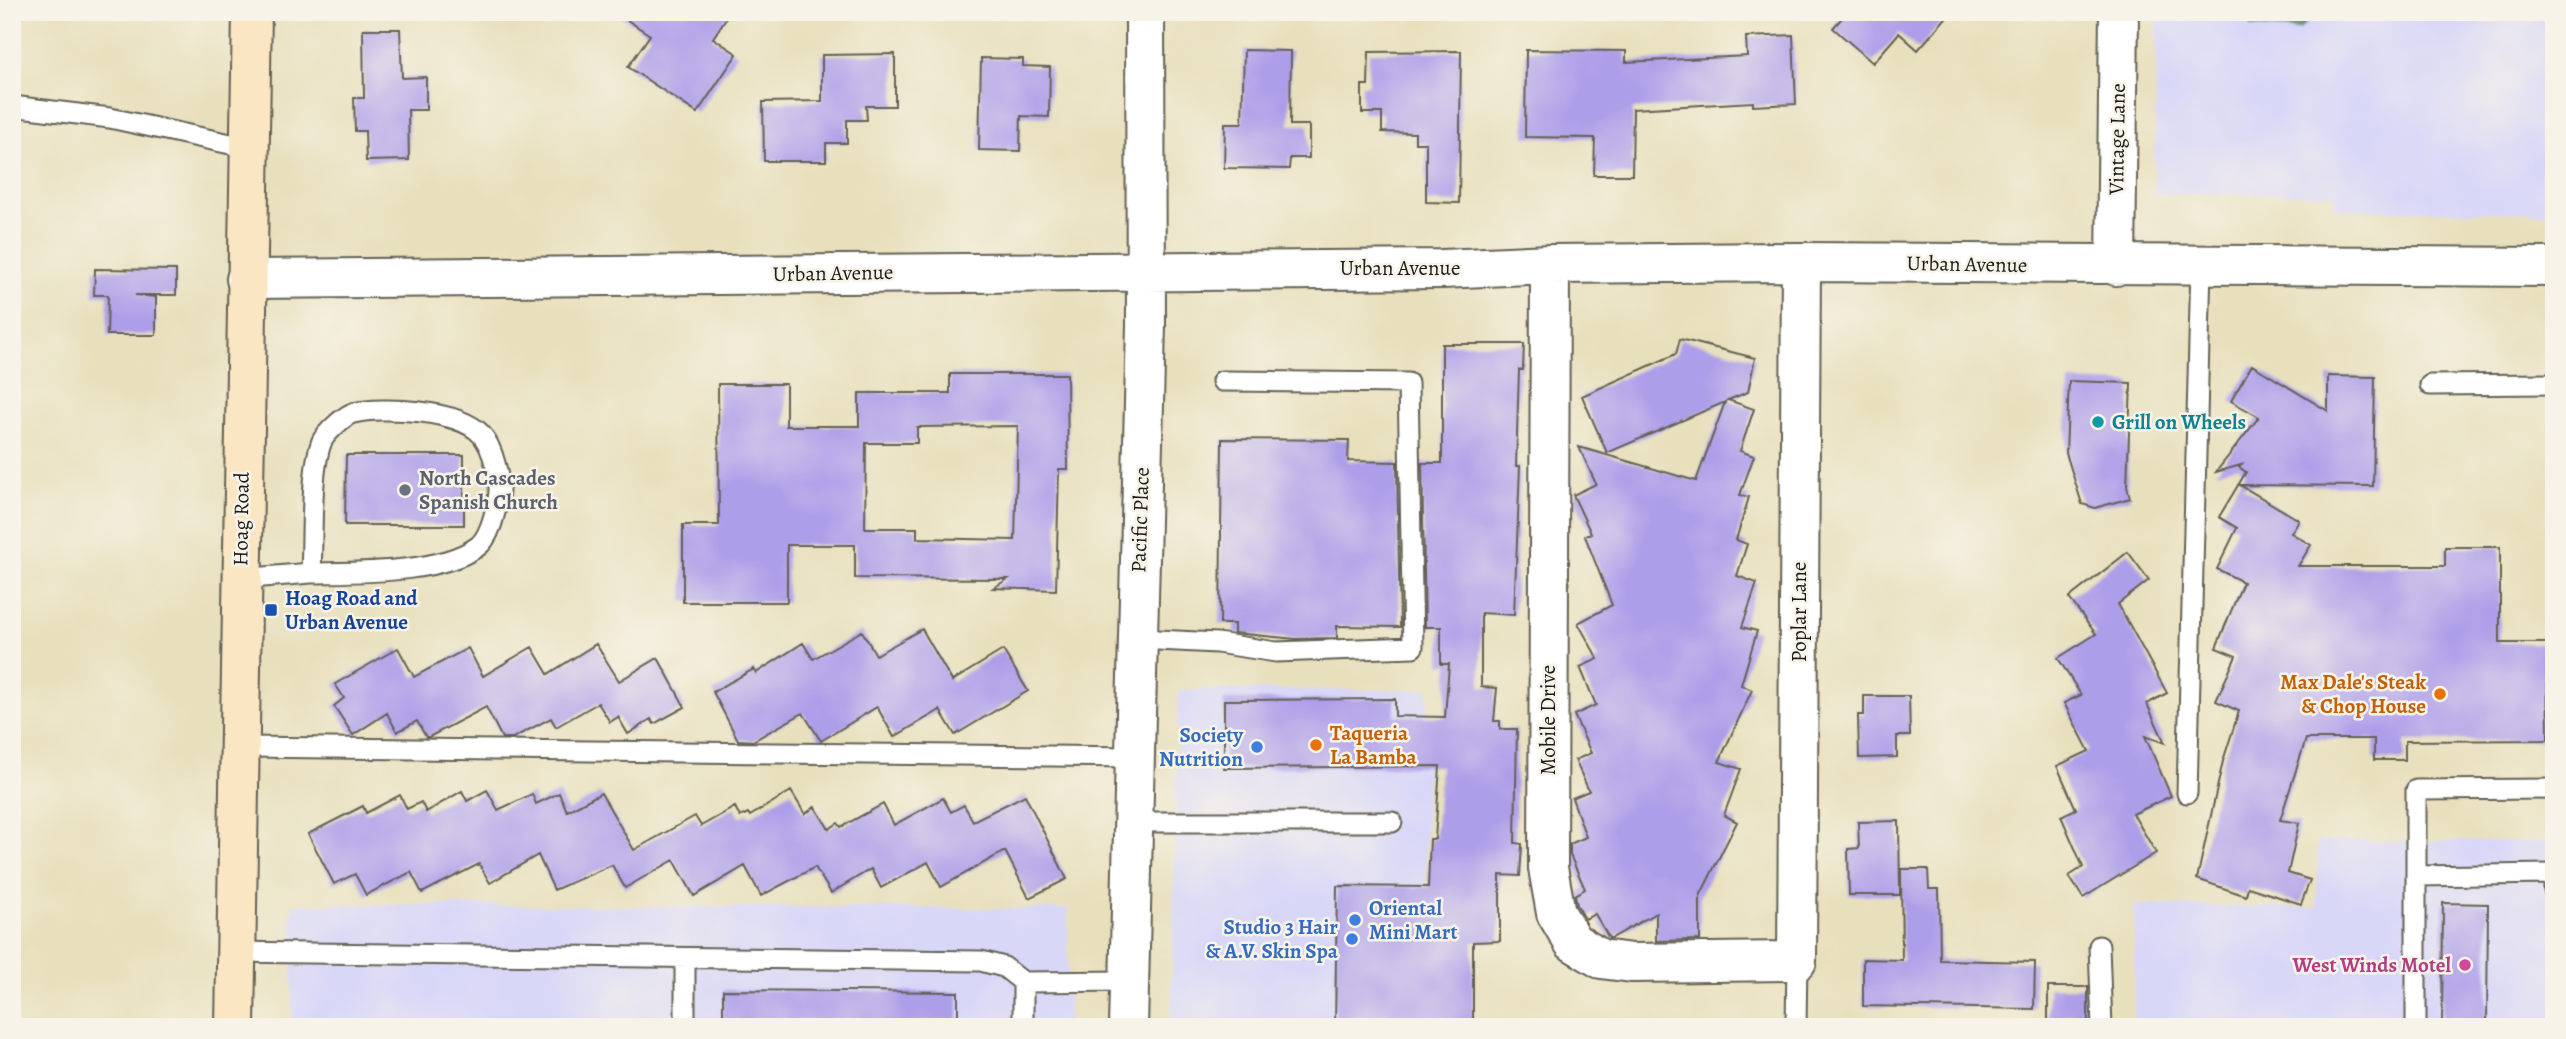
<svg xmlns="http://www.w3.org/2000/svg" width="2566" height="1039" viewBox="0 0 2566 1039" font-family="Alegreya,serif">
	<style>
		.built { fill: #d8d7f8 }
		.forest { fill: #64b682; stroke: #40694f; stroke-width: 2 }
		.building { fill: #ad9ee9; fill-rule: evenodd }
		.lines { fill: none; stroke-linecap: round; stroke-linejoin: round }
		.lane-casing { stroke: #636154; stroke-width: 23 }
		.street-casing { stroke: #636154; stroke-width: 42 }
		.secondary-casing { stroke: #636154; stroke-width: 42 }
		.lane { stroke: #fff; stroke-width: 19 }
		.street { stroke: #fff; stroke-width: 38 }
		.secondary { stroke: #fbe6c4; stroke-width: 38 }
		.culture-dot { fill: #0f9aa8; stroke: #f7f3e8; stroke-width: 2.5 }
		.worship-dot { fill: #6b7280; stroke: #f7f3e8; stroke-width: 2.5 }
		.transit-dot { fill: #1a4fb4; stroke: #f7f3e8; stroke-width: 2.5 }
		.food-dot { fill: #e8710a; stroke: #f7f3e8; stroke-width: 2.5 }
		.shop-dot { fill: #3f7fe0; stroke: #f7f3e8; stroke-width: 2.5 }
		.hotel-dot { fill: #d1479c; stroke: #f7f3e8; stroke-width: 2.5 }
		.labels { text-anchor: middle; stroke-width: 5; stroke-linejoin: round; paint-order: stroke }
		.street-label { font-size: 21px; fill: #1c1c1c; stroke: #f7f3e8 }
		.culture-label { font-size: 21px; font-weight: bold; fill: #0d838f; stroke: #f7f3e8; text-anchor: start }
		.worship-label { font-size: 21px; font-weight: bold; fill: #5b616d; stroke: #f7f3e8; text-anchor: start }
		.transit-label { font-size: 21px; font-weight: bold; fill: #164399; stroke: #f7f3e8; text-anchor: start }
		.food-label { font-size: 21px; font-weight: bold; fill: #c56008; stroke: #f7f3e8; text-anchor: end }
		.shop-label { font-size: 21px; font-weight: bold; fill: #366cbe; stroke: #f7f3e8; text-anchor: end }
		.hotel-label { font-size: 21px; font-weight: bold; fill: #b23c85; stroke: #f7f3e8; text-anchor: end }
	</style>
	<rect width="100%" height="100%" fill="#f7f3e8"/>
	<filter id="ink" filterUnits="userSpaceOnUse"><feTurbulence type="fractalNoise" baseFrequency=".0143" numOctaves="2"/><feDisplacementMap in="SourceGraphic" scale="14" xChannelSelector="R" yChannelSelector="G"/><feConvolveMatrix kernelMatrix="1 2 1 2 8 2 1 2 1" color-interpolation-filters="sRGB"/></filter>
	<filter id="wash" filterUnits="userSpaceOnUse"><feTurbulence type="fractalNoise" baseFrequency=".00686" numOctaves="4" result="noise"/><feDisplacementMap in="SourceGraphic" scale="28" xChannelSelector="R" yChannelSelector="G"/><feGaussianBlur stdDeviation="1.57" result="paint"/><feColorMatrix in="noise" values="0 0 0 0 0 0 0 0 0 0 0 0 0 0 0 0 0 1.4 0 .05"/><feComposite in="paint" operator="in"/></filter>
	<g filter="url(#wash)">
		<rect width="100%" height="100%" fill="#e8e0bd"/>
		<!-- built -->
		<path class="built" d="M2157,12H2554V213L2334,209L2333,194H2154Z
			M1178,690H1428L1423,1027H1171Z
			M2318,841H2554V1027H2134V905L2317,908Z
			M292,904L1068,909V1027H292Z"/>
		<!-- forest -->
		<path class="forest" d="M2251,12H2315L2299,29L2251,26Z"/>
		<g id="blocks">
			<!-- building -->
			<path class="building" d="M615,12H730L713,38L737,54L697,113L628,67L650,35Z
				M1847,12H1951L1918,50L1899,33L1873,63L1833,28Z
				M363,29H400L402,78L426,77V110H408L409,160L366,161L365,131H355L354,98H364Z
				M1793,35L1796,104L1753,106V102L1633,109L1632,175H1594L1595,138L1525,137L1526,50L1626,51V62L1747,56L1746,37Z
				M1244,50L1291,51L1290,125H1309V158H1290L1289,169L1224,168L1225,123H1242Z
				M1461,51L1459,203L1426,202V143H1415V133L1382,132V113H1362V85H1368L1369,52Z
				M895,54V106H866L867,120H847V143H826V161H764L763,102L822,101V55Z
				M981,58L1023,59V66L1050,67L1049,117L1021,116L1020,151L979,150Z
				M95,269L176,270V295H135L156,297V335H107L108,295H94Z
				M1680,339L1755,358L1748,392L1728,400L1754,409L1740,451L1754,456L1740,495L1749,497L1736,540L1747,544L1737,576L1757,583L1742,627L1757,631L1741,685L1752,690L1719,762L1741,769L1724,815L1737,822L1700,896V940L1656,941V913L1612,938H1609L1595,914L1585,919L1577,905L1575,895L1585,889L1570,855V844L1586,837L1572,798L1589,791L1575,760L1591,753L1574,715L1596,705L1580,667L1598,659L1578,623L1612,605L1585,536L1591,533L1573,495L1596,484L1579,447L1696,481L1725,402L1607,453L1582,396L1676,354Z
				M1442,344H1524L1523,370H1519L1516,466H1520L1514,615L1481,613V687L1497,688L1494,721H1500V729H1517L1515,843L1522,844L1520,876L1500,875V941L1473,942V1022H1466V1027H1335L1337,886L1428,887L1430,839H1435L1440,766L1224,768V700L1395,699V716L1445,717L1449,664H1441V627H1425L1422,463H1442Z
				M2252,365L2328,411V376L2375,377L2373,486L2240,485L2299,520L2291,533L2311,545L2298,566H2445V547H2500V643H2547L2548,740L2405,741V760H2374V739H2306L2280,820L2299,823L2288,873L2310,880L2301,904L2248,887L2246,896L2197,879L2223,761L2239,711L2216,701L2236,656L2216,648L2243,582L2217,569L2237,528L2219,517L2246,472L2239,467L2241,465L2216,472L2259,417L2231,401Z
				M950,374H1067L1068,469H1059L1056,590L993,588L1008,579L855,578V545H787V602H683V525H719L718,384H786V426H859V393H950ZM1018,426L1015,540L917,538V528H865L866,443H917V427Z
				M2069,381L2131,383L2127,486L2130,498L2095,508L2082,504L2066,453Z
				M1222,439L1349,440L1348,461L1397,462L1400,627L1337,626V638L1296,639L1234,633V624H1220Z
				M346,455H464V525H345Z
				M2128,552L2149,580L2118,604L2167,693L2147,704L2165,743L2145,736L2171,796L2133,814L2156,853L2083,898L2069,876L2083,867L2061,816L2076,809L2057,766L2089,751L2064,703L2081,695L2058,658L2096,634L2069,598Z
				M922,629L952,681L1003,650L1028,691L955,735L940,710L894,737L877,707L821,741L803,713L753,741L738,740L713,692L754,669L756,673L803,643L813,659L862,631L876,655Z
				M596,644L619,681L658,658L685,707L654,724L651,719L628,734L618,717L610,722L598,703L556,727L551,718L513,738H502L486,707L429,737H426L417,721L397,732L387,713L353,735L334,706L344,698L335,684L398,648L414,677L468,648L483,676L532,647L548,674Z
				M1864,696H1909L1910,736H1897V757L1859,758L1858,715H1864Z
				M487,790L498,810L532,794L536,804L559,793L567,811L601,793L634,850L695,816L701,826L735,807L740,817L748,813L750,816L791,791L805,814L815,807L829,829L838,823L841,827L883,804L894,825L943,798L951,812L964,805L973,821L1025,795L1067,879L1029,898L1005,851L941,887L928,862L881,888L871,869L831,893L815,867L761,896L745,866L694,896L674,860L625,888L612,865L554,890L538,855L490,883L479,864L422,893L411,872L366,895L355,874L334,884L308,834L363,806L366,813L400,795L407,809L421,802L426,812L462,791L467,801Z
				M1899,821L1900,895H1849L1848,849L1859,848L1858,822Z
				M1901,869H1928L1929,889H1939L1940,960L2035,962L2034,1009L1863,1006V959L1902,960Z
				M2443,903L2488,904L2487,1027H2442Z
				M2048,987H2088V1027H2048Z
				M723,990L958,992V1027H723Z"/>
		</g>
	</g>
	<g filter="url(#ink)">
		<use href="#blocks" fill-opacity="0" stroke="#636154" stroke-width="2"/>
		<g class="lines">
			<!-- lane casing -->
			<g class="lane-casing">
				<path id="lane" d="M12,106L110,118L249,148
					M2430,385L2554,384
					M240,579L311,573C313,539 310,470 322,441C326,433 345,415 353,413C383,406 459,410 481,434C493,447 502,482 498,499C495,513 490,538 477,547C438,574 359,572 311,573
					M1137,639L1217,643L1276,652L1413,647L1408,383L1222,381
					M237,747L1133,757
					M2187,793L2201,266
					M1132,822H1392
					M2416,876L2554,874V890
					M2099,946L2102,1027
					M235,952L981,961L1004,967L1023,982
					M685,1027V958
					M1023,1027V982L1129,981
					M1796,1027L1797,961
					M2416,1027V790L2554,789"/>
			</g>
			<!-- street casing -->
			<g class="street-casing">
				<path id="street" d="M1550,264L1548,868L1556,913L1573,942L1601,959L1632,963L1797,961L1801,262
					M2116,266L2119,12
					M246,279L1442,269L1550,264L1801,262L2554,267
					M1128,1027L1146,325L1145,12"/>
			</g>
			<!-- secondary casing -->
			<g class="secondary-casing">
				<path id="secondary" d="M235,1027L252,12"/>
			</g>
			<!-- lane -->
			<use href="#lane" class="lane"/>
			<!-- street -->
			<use href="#street" class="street"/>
			<!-- secondary -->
			<use href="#secondary" class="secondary"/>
		</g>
	</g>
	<!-- markers -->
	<circle class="culture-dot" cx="2098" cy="422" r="7"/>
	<circle class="worship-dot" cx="405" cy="490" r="7"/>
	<rect class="transit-dot" x="264" y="603" width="14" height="14" rx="3.5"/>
	<g class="food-dot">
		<circle cx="2440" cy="694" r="7"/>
		<circle cx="1316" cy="745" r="7"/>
	</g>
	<g class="shop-dot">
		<circle cx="1257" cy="747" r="7"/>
		<circle cx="1355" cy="920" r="7"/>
		<circle cx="1352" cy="939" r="7"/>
	</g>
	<circle class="hotel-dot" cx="2465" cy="965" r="7"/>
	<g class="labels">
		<!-- street labels -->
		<g class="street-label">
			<text transform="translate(2117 139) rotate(-89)" y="7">Vintage Lane</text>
			<text transform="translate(1967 264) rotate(1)" y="7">Urban Avenue</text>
			<text x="1400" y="275">Urban Avenue</text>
			<text transform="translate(833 273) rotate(-1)" y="7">Urban Avenue</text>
			<text transform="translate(241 519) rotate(-89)" y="7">Hoag Road</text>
			<text transform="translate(1140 520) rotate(-88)" y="7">Pacific Place</text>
			<text transform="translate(1799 612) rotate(-90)" y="7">Poplar Lane</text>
			<text transform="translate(1548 720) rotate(-90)" y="7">Mobile Drive</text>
		</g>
		<!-- culture labels -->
		<g class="culture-label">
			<text x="2112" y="429">Grill on Wheels</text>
		</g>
		<!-- worship labels -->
		<g class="worship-label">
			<text x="419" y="485">North Cascades<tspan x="419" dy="24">Spanish Church</tspan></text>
		</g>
		<!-- transit labels -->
		<g class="transit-label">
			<text x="285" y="605">Hoag Road and<tspan x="285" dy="24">Urban Avenue</tspan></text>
		</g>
		<!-- food labels -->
		<g class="food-label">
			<text x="2426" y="689">Max Dale's Steak<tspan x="2426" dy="24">&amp; Chop House</tspan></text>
			<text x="1330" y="740" text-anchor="start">Taqueria<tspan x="1330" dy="24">La Bamba</tspan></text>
		</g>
		<!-- shop labels -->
		<g class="shop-label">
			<text x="1243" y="742">Society<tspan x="1243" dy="24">Nutrition</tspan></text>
			<text x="1369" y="915" text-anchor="start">Oriental<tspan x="1369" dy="24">Mini Mart</tspan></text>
			<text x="1338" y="934">Studio 3 Hair<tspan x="1338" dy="24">&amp; A.V. Skin Spa</tspan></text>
		</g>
		<!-- hotel labels -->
		<g class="hotel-label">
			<text x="2451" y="972">West Winds Motel</text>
		</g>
	</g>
	<!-- margin -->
	<rect width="2566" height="1039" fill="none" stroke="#f7f3e8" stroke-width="42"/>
</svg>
